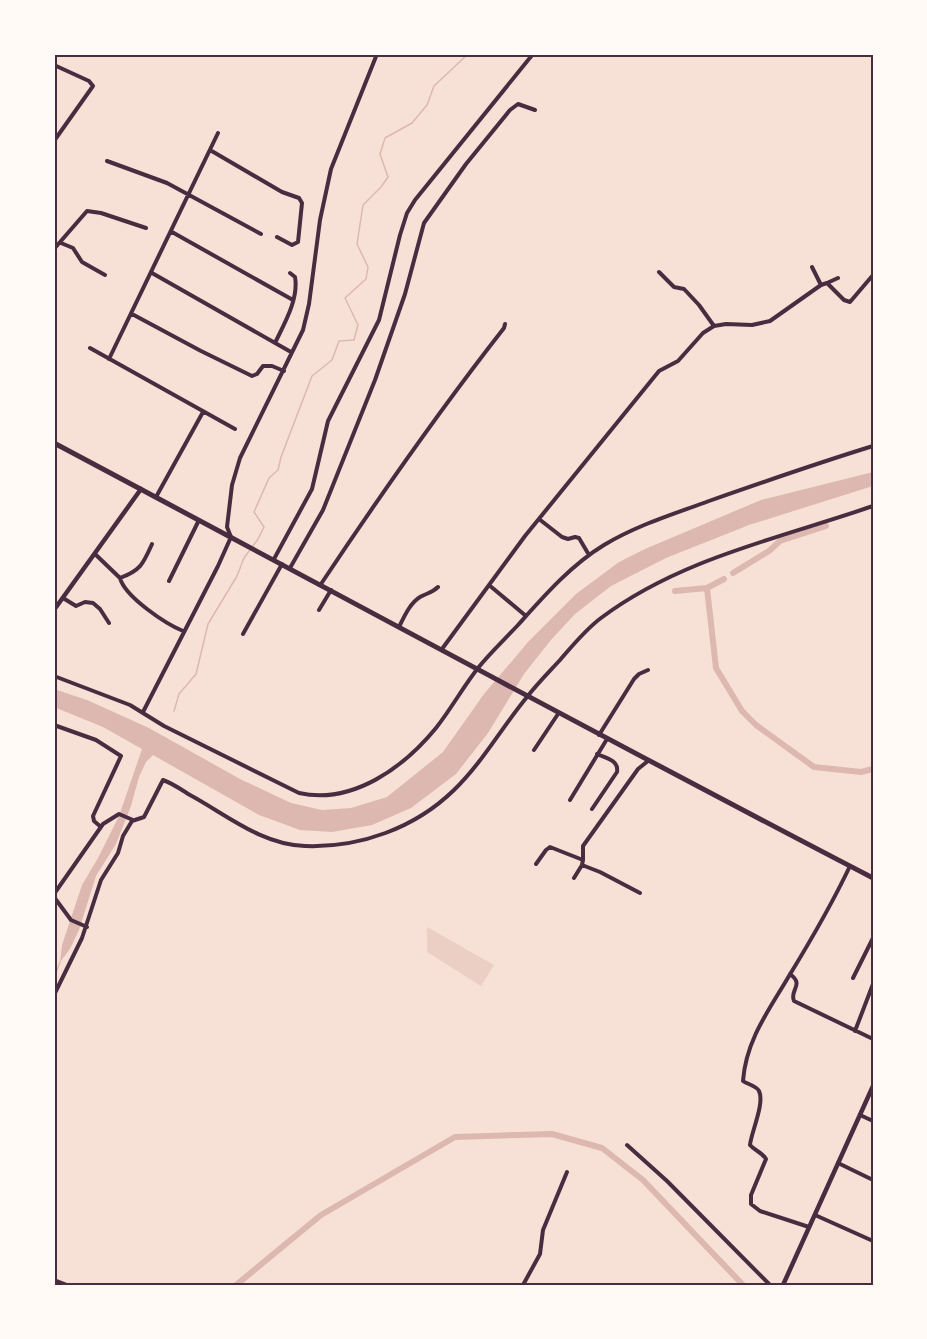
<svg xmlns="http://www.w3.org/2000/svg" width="927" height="1339" viewBox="0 0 927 1339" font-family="Inter,sans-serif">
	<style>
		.green { fill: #ebcfc5 }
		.water { fill: #dcb8b0 }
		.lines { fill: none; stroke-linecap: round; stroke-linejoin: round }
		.stream { stroke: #dcb8b0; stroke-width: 1.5 }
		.canal { stroke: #dcb8b0; stroke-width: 6 }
		.minor { stroke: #4a2c40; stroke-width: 4 }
		.tertiary { stroke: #4a2c40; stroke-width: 4.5 }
		.secondary { stroke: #4a2c40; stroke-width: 5 }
		.neatline { fill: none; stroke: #4a2c40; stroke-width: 2 }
	</style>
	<rect width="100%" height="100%" fill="#f7e1d7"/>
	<!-- green -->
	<path class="green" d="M427,927L494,965L481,986L427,952Z"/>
	<!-- water -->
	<path class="water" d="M873,472V486L749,525L666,558L611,586L575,614L551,640L524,674L488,733L456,774L411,808L372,825L332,832L300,830L259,815L153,755L146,762L139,777L131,806L116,844L96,876L79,930L70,949L60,962L62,945L82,885L98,858L119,816L142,749L103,727L54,707V689L87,700L149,728L240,779L291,803L322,810L351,808L387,797L443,752L484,694L528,642L576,594L619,562L645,549L761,500Z"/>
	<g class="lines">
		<!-- stream -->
		<path class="stream" d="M174,711L179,694L196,674L208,624L237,576L244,558L258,539L264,527L254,512L269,478L278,470L281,457L312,376L332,360L339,341L354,340L358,325L345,298L366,279L368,267L357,244L363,205L381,187L388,177L380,154L385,138L412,123L427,105L434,86L468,54
			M54,978L60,962"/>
		<!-- canal -->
		<path class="canal" d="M733,573L769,551L780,541L826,526
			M724,579L707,588L716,668L742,711L756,725L814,767L861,772L873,769
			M675,591L707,588
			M236,1285L321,1215L455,1137L552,1134L602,1148L643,1180L743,1285"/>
		<!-- minor -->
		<path class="minor" d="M54,65L89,81L93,86L54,141
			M210,150L282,192L299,198L302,203L298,242L292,245L277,237
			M107,161L167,183L261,234
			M172,232L293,300
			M61,243L73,248L82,262L105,275
			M54,249L87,211L101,213L146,228
			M812,267L821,285
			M659,272L674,287L684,289L699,305L714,326
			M152,273L291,352
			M827,283L838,278
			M132,314L201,351L252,376L257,374L263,366H272L284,371
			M275,343C284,324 299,299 295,277L290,273
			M90,348L235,429
			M109,359L218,133
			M156,497L203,412
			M539,519L562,537L568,539L575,537L579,538L589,555
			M95,554L120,578C141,570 143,564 152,544
			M274,559L312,489L328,421L379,320L400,235L407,213L415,200L533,54
			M290,568L323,510L375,380L405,294L424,223L466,164L510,110L518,104L535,110
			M120,578C125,597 166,624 183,631
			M169,581L199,520
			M321,584C379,497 439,411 504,328L505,324
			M489,585L526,616
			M63,598L76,606L85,602L93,603L100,609L109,623
			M319,610L331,590
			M399,627C404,617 410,603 420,597C427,593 432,593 438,587
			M243,634L282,564
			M442,649L525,536L659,371L678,361L703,333L714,326L726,324L752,325L770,321L821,285L827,283L844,300L850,302L873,275
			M54,676L130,705L164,726L299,793C353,805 404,767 436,728C451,709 463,687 478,668C490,653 505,639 518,625C544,596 571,565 604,545C637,525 674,514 709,501C763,482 818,463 873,446
			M143,712L218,566L231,537L227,527L232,485L240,458L303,330L309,304L320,220L331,169L377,54
			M54,725L96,740L121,756L93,816L94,821L101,827
			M599,735L634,679L639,674L648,670
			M534,750L558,714
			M570,800L607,739
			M592,809L617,772C619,760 606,758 597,754
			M583,860L582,865L600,872L640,893
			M536,864L546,850L550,847L583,860V846L638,769L648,761
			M574,878L582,865
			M54,894L103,824L119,814L133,820
			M54,897L71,920L87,927
			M790,974C805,985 789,990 794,1001L873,1039
			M853,978L873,938
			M54,995L82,938L101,880L118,853L123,836L132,821L144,817L163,780C172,783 182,790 190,795C227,815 262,845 305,846C360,848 415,828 454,790C482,763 502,727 527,697C537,684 549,672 560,660C573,645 586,629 601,618C681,558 781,538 873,506
			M855,1031L873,984
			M860,1115L873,1121
			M627,1145L667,1181L770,1285
			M838,1163L873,1180
			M815,1215L873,1241
			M809,1227L760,1211L751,1204V1195L766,1159C762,1152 755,1151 750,1145C751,1133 765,1103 759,1091C757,1086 747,1084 743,1081C746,1040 769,1010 789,976C811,940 832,904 850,866
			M54,1280L67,1285
			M523,1285L540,1254L543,1230L567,1172"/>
		<!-- tertiary -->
		<path class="tertiary" d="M54,610L141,489
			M783,1285L873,1086"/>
		<!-- secondary -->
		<path class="secondary" d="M54,443C327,588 599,736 873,878"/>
	</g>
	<!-- border -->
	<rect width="927" height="1339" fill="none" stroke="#fffaf5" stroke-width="111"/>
	<rect x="56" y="56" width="816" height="1228" class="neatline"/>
</svg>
